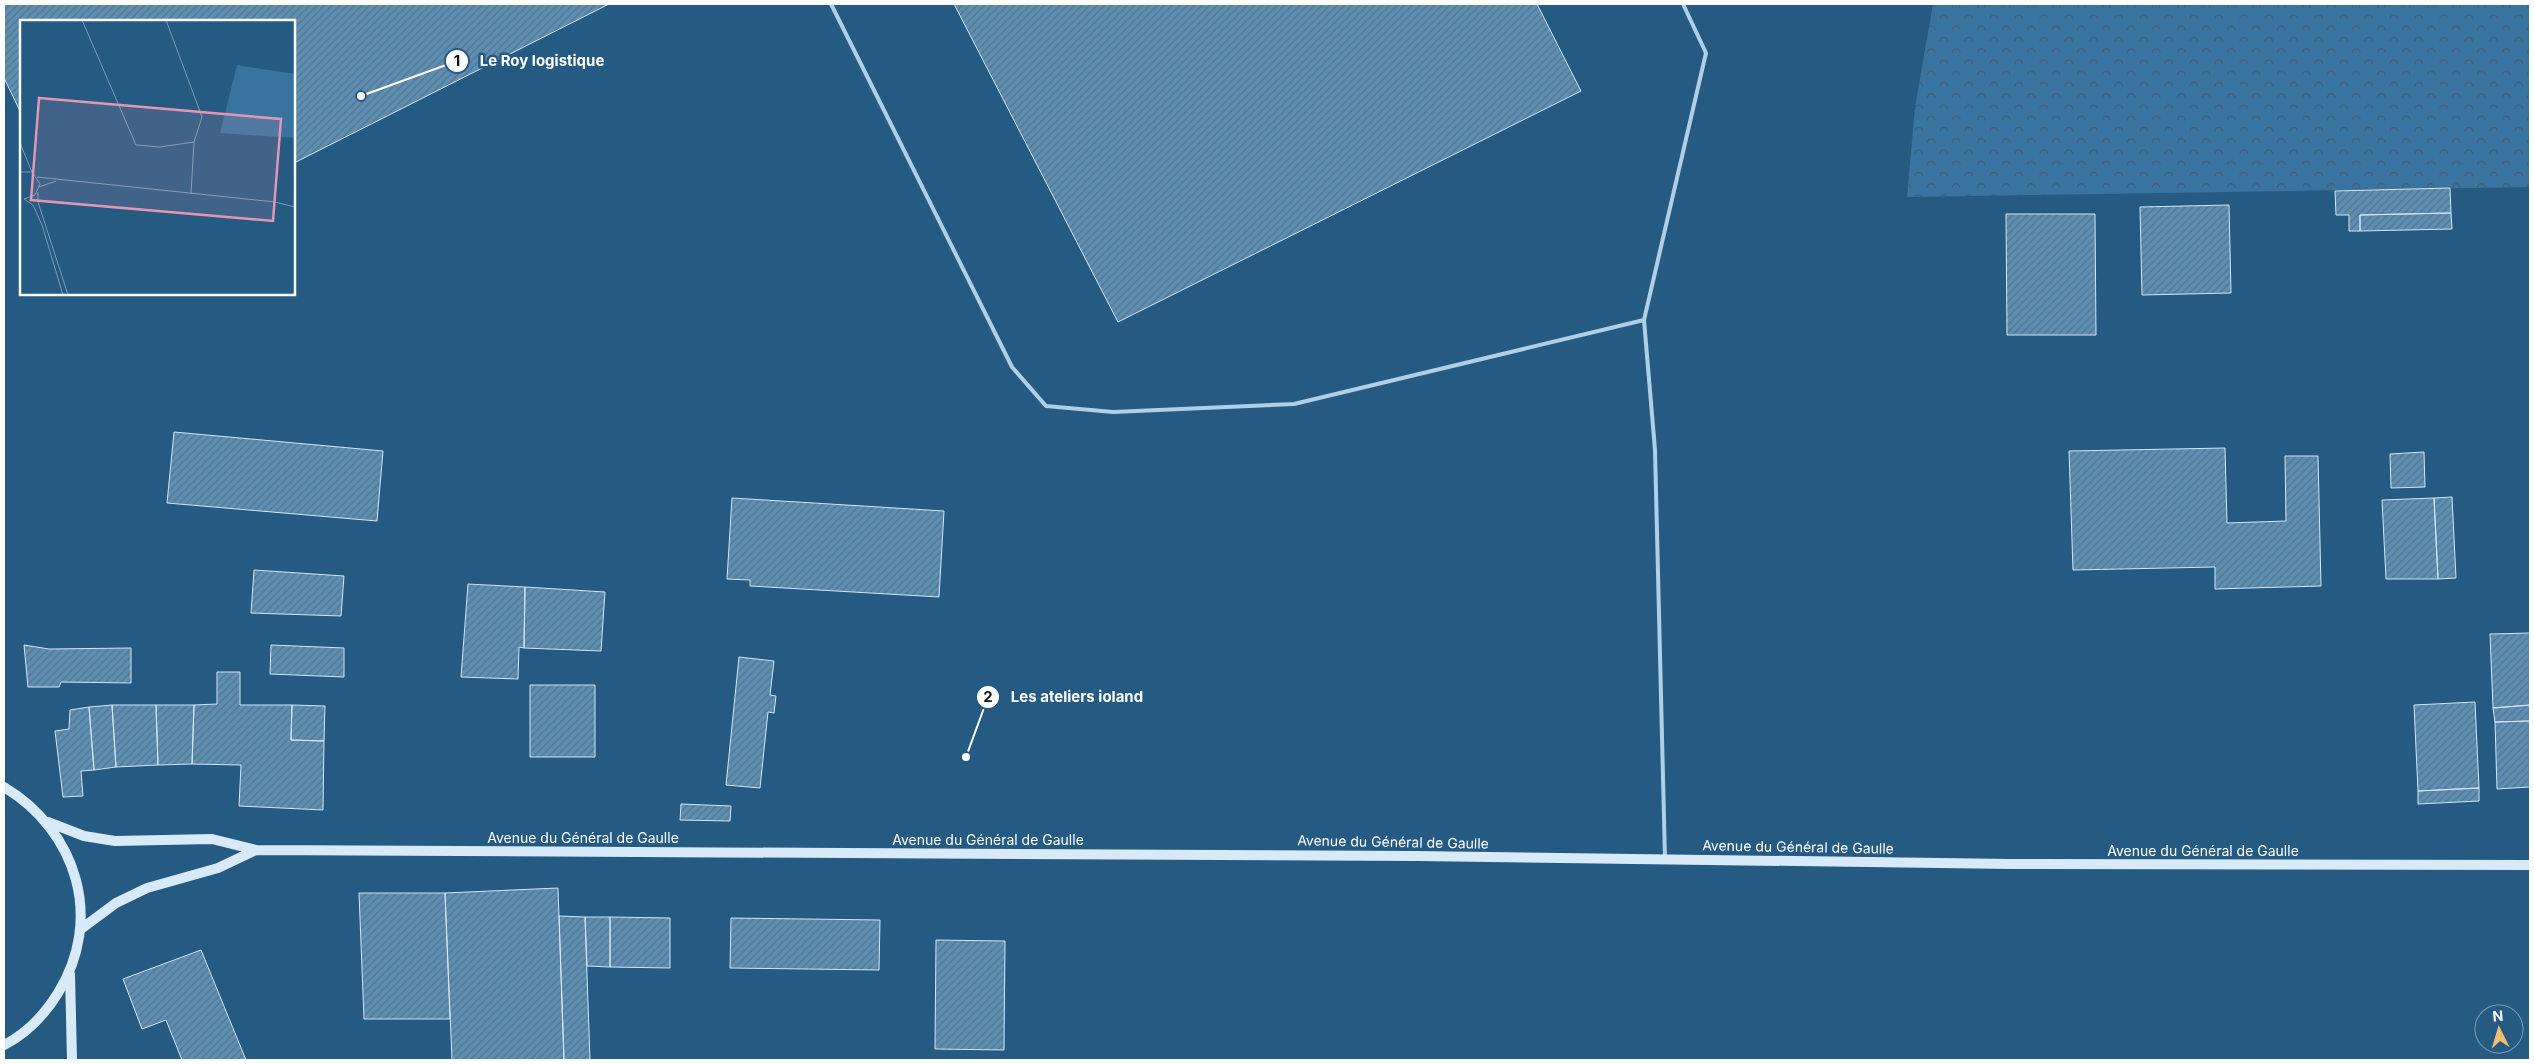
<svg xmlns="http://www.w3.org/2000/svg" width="2534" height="1064" viewBox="0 0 2534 1064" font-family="Inter,sans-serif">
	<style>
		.forest { fill: url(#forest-crowns) }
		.building { fill: url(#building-hatch); stroke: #d1e6f6 }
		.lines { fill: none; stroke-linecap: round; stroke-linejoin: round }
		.lane { stroke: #aecfe8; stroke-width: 4 }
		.secondary { stroke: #d8e9f7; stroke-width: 10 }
		.labels { text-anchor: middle; stroke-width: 5; stroke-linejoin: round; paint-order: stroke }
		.street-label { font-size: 14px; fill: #fff; stroke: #255a83 }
		.inset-road { fill: none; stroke: #7c9cb5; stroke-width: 1 }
		.view { fill: #e497b5; fill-opacity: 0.15; stroke: #e497b5; stroke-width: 2.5 }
		.inset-edge { fill: none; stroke: #fff; stroke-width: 2.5 }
		.leader { fill: none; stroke: #fff; stroke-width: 2 }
		.callout-dot { fill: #fff; stroke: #255a83; stroke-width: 2 }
		.mark-label { font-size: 15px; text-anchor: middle; font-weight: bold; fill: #111 }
		.callout-label { font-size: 15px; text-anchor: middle; font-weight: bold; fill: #fff; stroke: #255a83; stroke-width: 5; stroke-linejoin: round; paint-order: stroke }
	</style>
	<defs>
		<pattern id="forest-crowns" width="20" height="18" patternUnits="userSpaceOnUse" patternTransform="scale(1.25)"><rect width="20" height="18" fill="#3974a0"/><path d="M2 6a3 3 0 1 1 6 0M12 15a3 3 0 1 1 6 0" fill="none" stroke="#435e72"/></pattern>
		<pattern id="building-hatch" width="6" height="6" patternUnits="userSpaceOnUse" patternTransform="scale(1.25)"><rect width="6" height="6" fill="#5d8eb3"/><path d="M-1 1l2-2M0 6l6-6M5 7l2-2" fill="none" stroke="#56748a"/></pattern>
	</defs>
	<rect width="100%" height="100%" fill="#255a83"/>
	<!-- forest -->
	<path class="forest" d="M1933,4H2530V187L1907,197L1915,107Z"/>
	<!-- building -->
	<path class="building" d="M4,4H609L294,163V21H21V113L4,78Z
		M954,4H1537L1581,91L1118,322Z
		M2450,188L2451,213L2360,215V231H2349V215H2336L2335,191Z
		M2229,205L2231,293L2142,295L2140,207Z
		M2451,213L2452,229L2360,231V215Z
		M2006,214H2095L2096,335H2007Z
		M174,432L383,451L377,521L167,503Z
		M2225,448L2227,523L2286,521L2285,456H2318L2321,586L2215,589V567L2073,570L2069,451Z
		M2424,452L2425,487L2391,488L2390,454Z
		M2452,497L2456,578L2438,579L2434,498Z
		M732,498L944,511L939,597L750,586V580L727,579Z
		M2434,498L2438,579H2386L2382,500Z
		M254,570L344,576L341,616L251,613Z
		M468,584L525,587L524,648L519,647L518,679L461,677Z
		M525,587L605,592L601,651L524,648Z
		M2530,633V705L2493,708L2490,634Z
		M24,645L49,649L131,648V683L61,682L59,687H28Z
		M271,645L344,648V677L270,674Z
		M739,657L774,661L770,695L776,696L774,713L768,712L760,788L726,785Z
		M217,672H240V705H292L291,740L324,741L323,810L239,806L241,765L192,764L194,705L217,704Z
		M530,685H595V757H530Z
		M2475,702L2479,788L2418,791L2414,705Z
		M112,705H156L158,765L116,767Z
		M112,705L116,767L94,770L89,707Z
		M156,705H194L192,764L158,765Z
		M292,705L325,706L324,741L291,740Z
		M2530,705V721L2495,722L2493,708Z
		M89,707L94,770L81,771L83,796L63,797L55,731L69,729L70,710Z
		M2530,721V787L2497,789L2495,722Z
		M2479,788V801L2418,804V791Z
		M681,804L731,806L730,821L680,820Z
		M558,888L564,1060H452L445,893Z
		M359,893H445L450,1019H364Z
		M559,916L585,917L590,1060H564Z
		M585,917H610V967L587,966Z
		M610,917L670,918V968L610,967Z
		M731,918L880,920L879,970L730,968Z
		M936,940L1005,941L1004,1050L935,1049Z
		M201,950L246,1060H182L166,1020L142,1029L123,979Z"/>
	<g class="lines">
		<!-- lane -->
		<path class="lane" d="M831,4L1012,367L1046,406L1113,412L1294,404L1644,320
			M1665,859L1655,450L1644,320L1706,53L1683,4"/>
		<!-- secondary -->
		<path class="secondary" d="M4,787C77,831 104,919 58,993C45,1014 26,1034 4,1045
			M48,822L84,836L115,841L212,839L256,850L1416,856L2011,864L2530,865
			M81,929L116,903L147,888L218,868L256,850
			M70,974L72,1060"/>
	</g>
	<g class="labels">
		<!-- street labels -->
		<g class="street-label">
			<text x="583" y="843">Avenue du Général de Gaulle</text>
			<text x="988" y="845">Avenue du Général de Gaulle</text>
			<text transform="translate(1393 842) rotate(1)" y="5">Avenue du Général de Gaulle</text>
			<text transform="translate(1798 847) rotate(1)" y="5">Avenue du Général de Gaulle</text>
			<text x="2203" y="856">Avenue du Général de Gaulle</text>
		</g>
	</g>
	<!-- overview -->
	<g transform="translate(20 20)">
		<rect width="275" height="275" fill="#255a83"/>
		<path d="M217,45L275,54V118L200,113Z" fill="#3974a0"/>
		<path class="inset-road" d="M62,0L116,125L140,127L174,122M146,0L182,97L174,122L171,174M0,123L12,152M0,152H12L20,164L15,175L4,179M17,157L255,182L275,187M19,167L36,161M18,172V182L48,275M4,179L13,185L22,205L43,275"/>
		<path class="view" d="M19,78L261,99L253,201L11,180Z"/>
		<rect width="275" height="275" class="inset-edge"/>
	</g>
	<!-- callouts -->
	<path class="leader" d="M361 96L457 61M966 757L988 697"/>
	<g class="callout-dot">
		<circle cx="361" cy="96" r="5"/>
		<circle cx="966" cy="757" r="5"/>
		<circle cx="457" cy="61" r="12"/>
		<circle cx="988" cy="697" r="12"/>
	</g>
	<g class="mark-label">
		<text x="457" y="66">1</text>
		<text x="988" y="702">2</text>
	</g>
	<g class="callout-label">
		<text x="542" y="66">Le Roy logistique</text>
		<text x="1077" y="702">Les ateliers ioland</text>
	</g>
	<!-- border -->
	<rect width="2534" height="1064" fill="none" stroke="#ffffff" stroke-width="10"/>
	<!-- north arrow -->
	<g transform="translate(2499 1029) rotate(355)"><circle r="24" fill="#255a83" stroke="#7c9cb5"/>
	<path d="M0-4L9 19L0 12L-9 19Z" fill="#f1bd72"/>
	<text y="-8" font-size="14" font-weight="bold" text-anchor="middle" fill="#ffffff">N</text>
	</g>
</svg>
